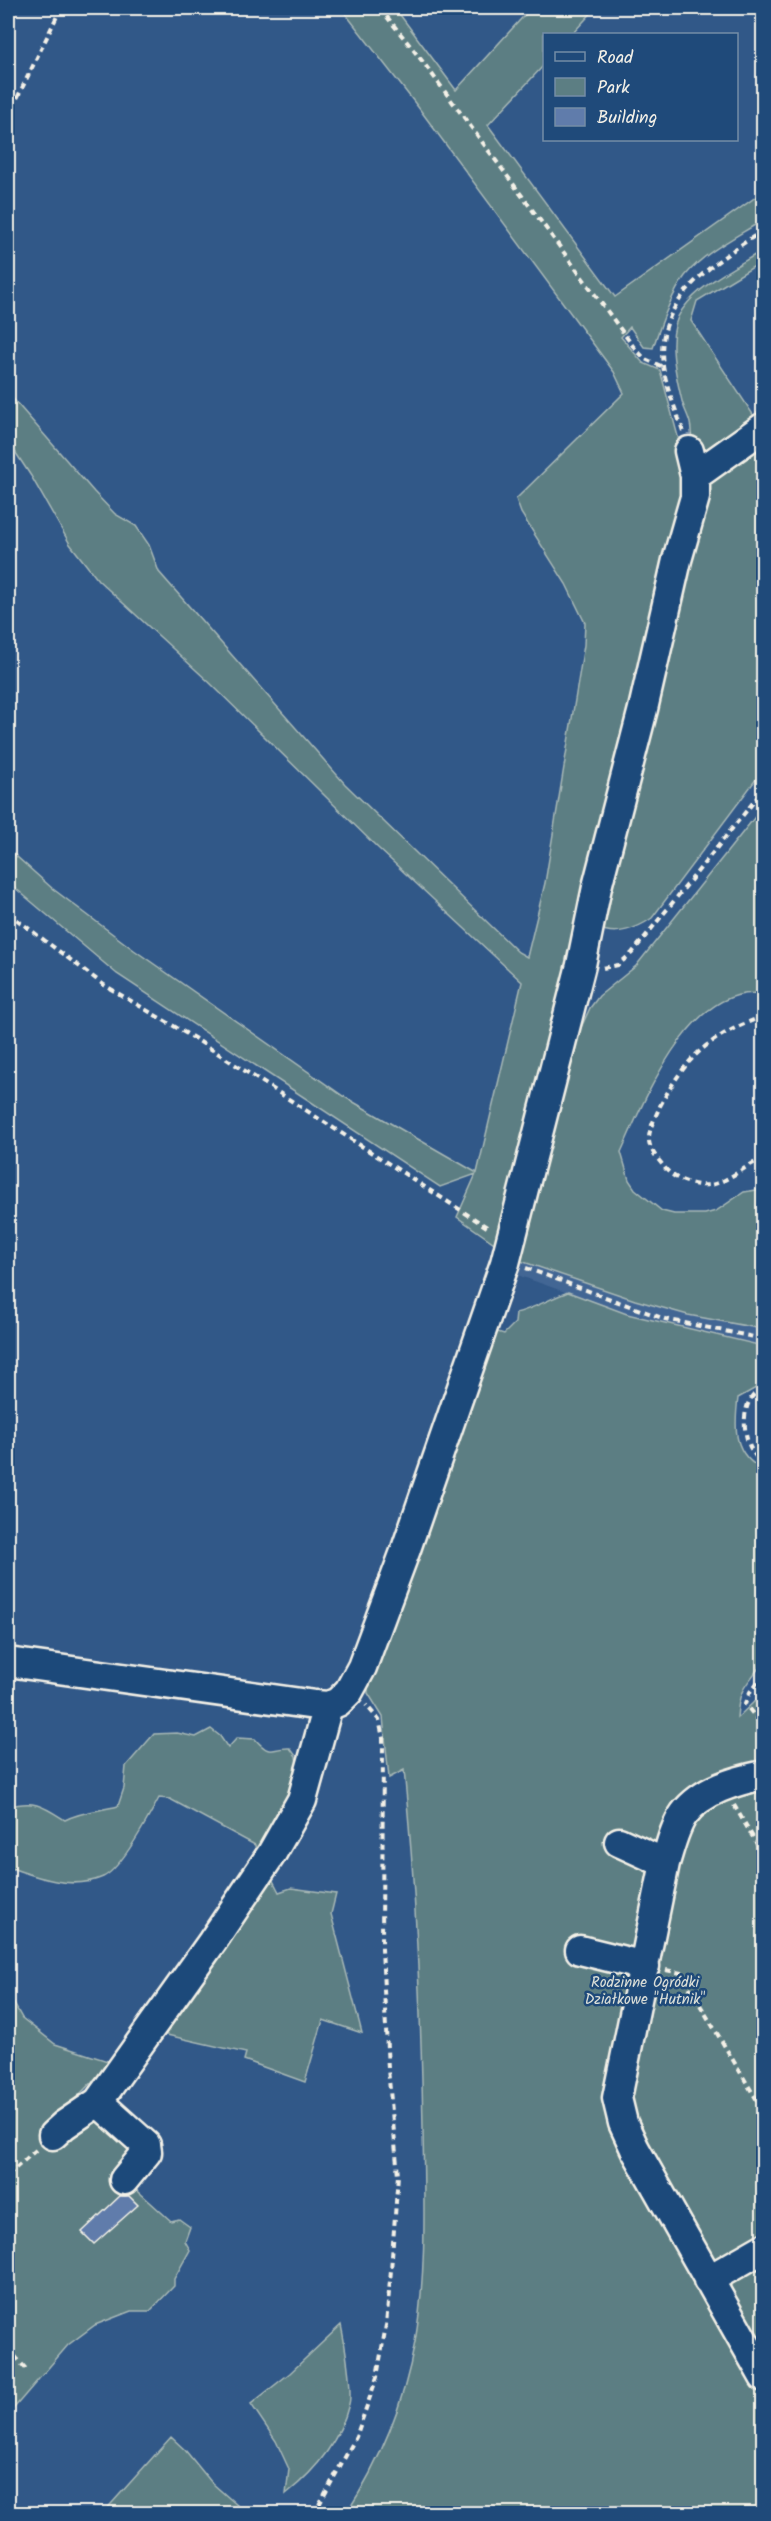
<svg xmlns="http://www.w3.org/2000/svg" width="771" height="2521" viewBox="0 0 771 2521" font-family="Kalam,sans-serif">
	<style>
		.built { fill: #436694 }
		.green { fill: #5c7e83; stroke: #a8b8b6; stroke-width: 1.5 }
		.building { fill: #607cab; stroke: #f4f1e8; stroke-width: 1.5 }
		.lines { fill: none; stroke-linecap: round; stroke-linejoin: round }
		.minor-casing { stroke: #f4f1e8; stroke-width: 33 }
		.path { stroke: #f4f1e8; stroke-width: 4; stroke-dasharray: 6 4.5; stroke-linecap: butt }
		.minor { stroke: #1f4a7a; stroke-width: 28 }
		.labels { text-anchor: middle; stroke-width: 5; stroke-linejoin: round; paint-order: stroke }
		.park-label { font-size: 15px; fill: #dde0d9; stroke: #1f4a7a }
	</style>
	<rect width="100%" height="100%" fill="#315888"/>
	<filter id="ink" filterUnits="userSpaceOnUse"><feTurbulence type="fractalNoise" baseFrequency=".0167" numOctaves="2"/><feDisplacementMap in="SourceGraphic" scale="12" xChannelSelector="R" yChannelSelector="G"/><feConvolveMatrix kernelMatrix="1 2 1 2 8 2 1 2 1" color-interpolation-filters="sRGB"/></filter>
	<g filter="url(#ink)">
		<!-- built -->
		<path class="built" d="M512,1258L635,1300L688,1315L763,1329V1346L679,1331L627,1314L509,1272Z"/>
		<!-- green -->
		<path class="green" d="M341,8H395L456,90L531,8H596L572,34H544V65L488,125L615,297L763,192V220C738,236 704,252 685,276C671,295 660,326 653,348L644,347L630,327L621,337L643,363L660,370L687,470L500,1247L457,1217L476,1174L440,1187L117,974L8,882V849L53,889L134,950L343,1096L477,1173L522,982L378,848L209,682L98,580L70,544L31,476L8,441V393L94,492L115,514L136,526L149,545L159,572L345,784L518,952L527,957L545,883L584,645L585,623L566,584L521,513L516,499L624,393L614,372L418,107Z
			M763,250V261L697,301L691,321L758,422L705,460C702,455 697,450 694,445C690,437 692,431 690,423C688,415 684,409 682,401C676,376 665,333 682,310C701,283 736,267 763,250Z
			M763,436V770L652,918C638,928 615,937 599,928L705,480Z
			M763,807V994C690,983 645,1099 621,1152L629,1180L635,1189L662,1211L674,1214H705L716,1211L744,1192L763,1189V1329L688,1315L635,1300L512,1258L578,1034L590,1008L599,996L636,966Z
			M568,1292L627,1314L763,1346V1384L738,1398C734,1429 733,1455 764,1470L763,1662C746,1687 739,1686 737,1718L756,1700L763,1684V2513L346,2514C380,2462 404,2403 415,2342C427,2272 424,2199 423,2129C421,2009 416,1889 404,1770L389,1778L383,1717L368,1693V1665L488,1329L504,1334L515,1323L516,1313C535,1308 549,1299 568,1292Z
			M211,1729L220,1736L228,1748L237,1738L255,1739C272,1758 270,1747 290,1748L296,1756L297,1764L306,1769L256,1854L255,1845L170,1799L159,1798C149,1817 121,1869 103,1877C72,1891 37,1877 8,1867V1807C34,1799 43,1806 65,1820C82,1811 99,1811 118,1806L124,1788L126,1766L154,1734L177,1733L196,1737Z
			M266,1867L279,1892L291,1888L336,1894L331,1914L362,2033L323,2020L305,2082L244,2060L246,2053L158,2033Z
			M8,1993L22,2018L55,2044L111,2062L46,2129L99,2118L140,2151L129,2183L171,2221L179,2219L190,2227L185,2241L190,2250L174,2279V2286L150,2311H131L95,2325L68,2345L8,2415Z
			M341,2325C344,2339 353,2391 349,2404C340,2440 315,2471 286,2494L289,2469L276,2441L251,2404L290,2373Z
			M171,2437L185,2450L212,2483L246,2513H103Z"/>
		<!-- building -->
		<path class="building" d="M120,2196H129L138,2205L94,2244L82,2232Z"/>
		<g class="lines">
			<!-- minor casing -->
			<g class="minor-casing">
				<path id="minor" d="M695,476L764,427
					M8,1662L315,1705L328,1706L338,1702L349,1691L362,1667L406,1549L505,1263L581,965L597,887L643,709L677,560L695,497V476L689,451
					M764,1775C735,1781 702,1790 684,1814C674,1828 670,1848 665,1863L617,2098L623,2123L635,2149L764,2377
					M619,1842L665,1863
					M580,1950L645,1966
					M98,2102L146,2145L147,2152L124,2180
					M53,2135L64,2125L98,2102L212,1942L272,1853L302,1800L328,1706
					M708,2280L764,2248"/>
			</g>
			<!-- path -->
			<path class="path" d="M380,8L423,62L633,346L645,359L663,367
				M8,117L61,8
				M683,431C676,410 666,387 663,365C654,299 717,260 764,230
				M8,913L104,985L194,1038L490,1229
				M603,968L618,965L632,953L764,789
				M764,1016C710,1036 687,1055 660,1106C656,1116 648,1130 649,1141C650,1151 659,1160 665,1168C674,1180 696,1187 711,1185C730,1181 744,1165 764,1159
				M526,1268L665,1319L764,1339
				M764,1392H757C737,1407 743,1452 764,1463
				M764,1674L750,1692L745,1704L764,1728
				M734,1805L764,1856
				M666,1970L681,1973L764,2112
				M8,2175L36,2150
				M8,2348L26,2369
				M314,2514L356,2437L377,2377L386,2325L391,2270L398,2175L388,2069L382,1949L383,1738L379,1720L366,1705"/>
			<!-- minor -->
			<use href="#minor" class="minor"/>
		</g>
	</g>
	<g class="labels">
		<!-- park labels -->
		<g class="park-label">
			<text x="645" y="1987">Rodzinne Ogródki<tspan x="645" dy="17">Działkowe "Hutnik"</tspan></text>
		</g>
	</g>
	<!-- margin -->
	<rect width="771" height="2521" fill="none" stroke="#1f4a7a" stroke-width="30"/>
	<rect x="15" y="15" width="741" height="2491" fill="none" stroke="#f4f1e8" stroke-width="2" filter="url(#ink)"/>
	<!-- legend -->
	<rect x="543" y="33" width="195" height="108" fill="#1f4a7a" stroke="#748da6" stroke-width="1.5"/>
	<rect x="555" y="52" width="30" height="9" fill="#1f4a7a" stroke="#748da6" stroke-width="1.5"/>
	<text x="597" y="63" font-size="18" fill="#f4f1e8">Road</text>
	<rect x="555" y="78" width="30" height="18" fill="#5c7e83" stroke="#748da6" stroke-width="1.5"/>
	<text x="597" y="93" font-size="18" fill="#f4f1e8">Park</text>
	<rect x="555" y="108" width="30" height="18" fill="#607cab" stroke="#748da6" stroke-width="1.5"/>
	<text x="597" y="123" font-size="18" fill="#f4f1e8">Building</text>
</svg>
